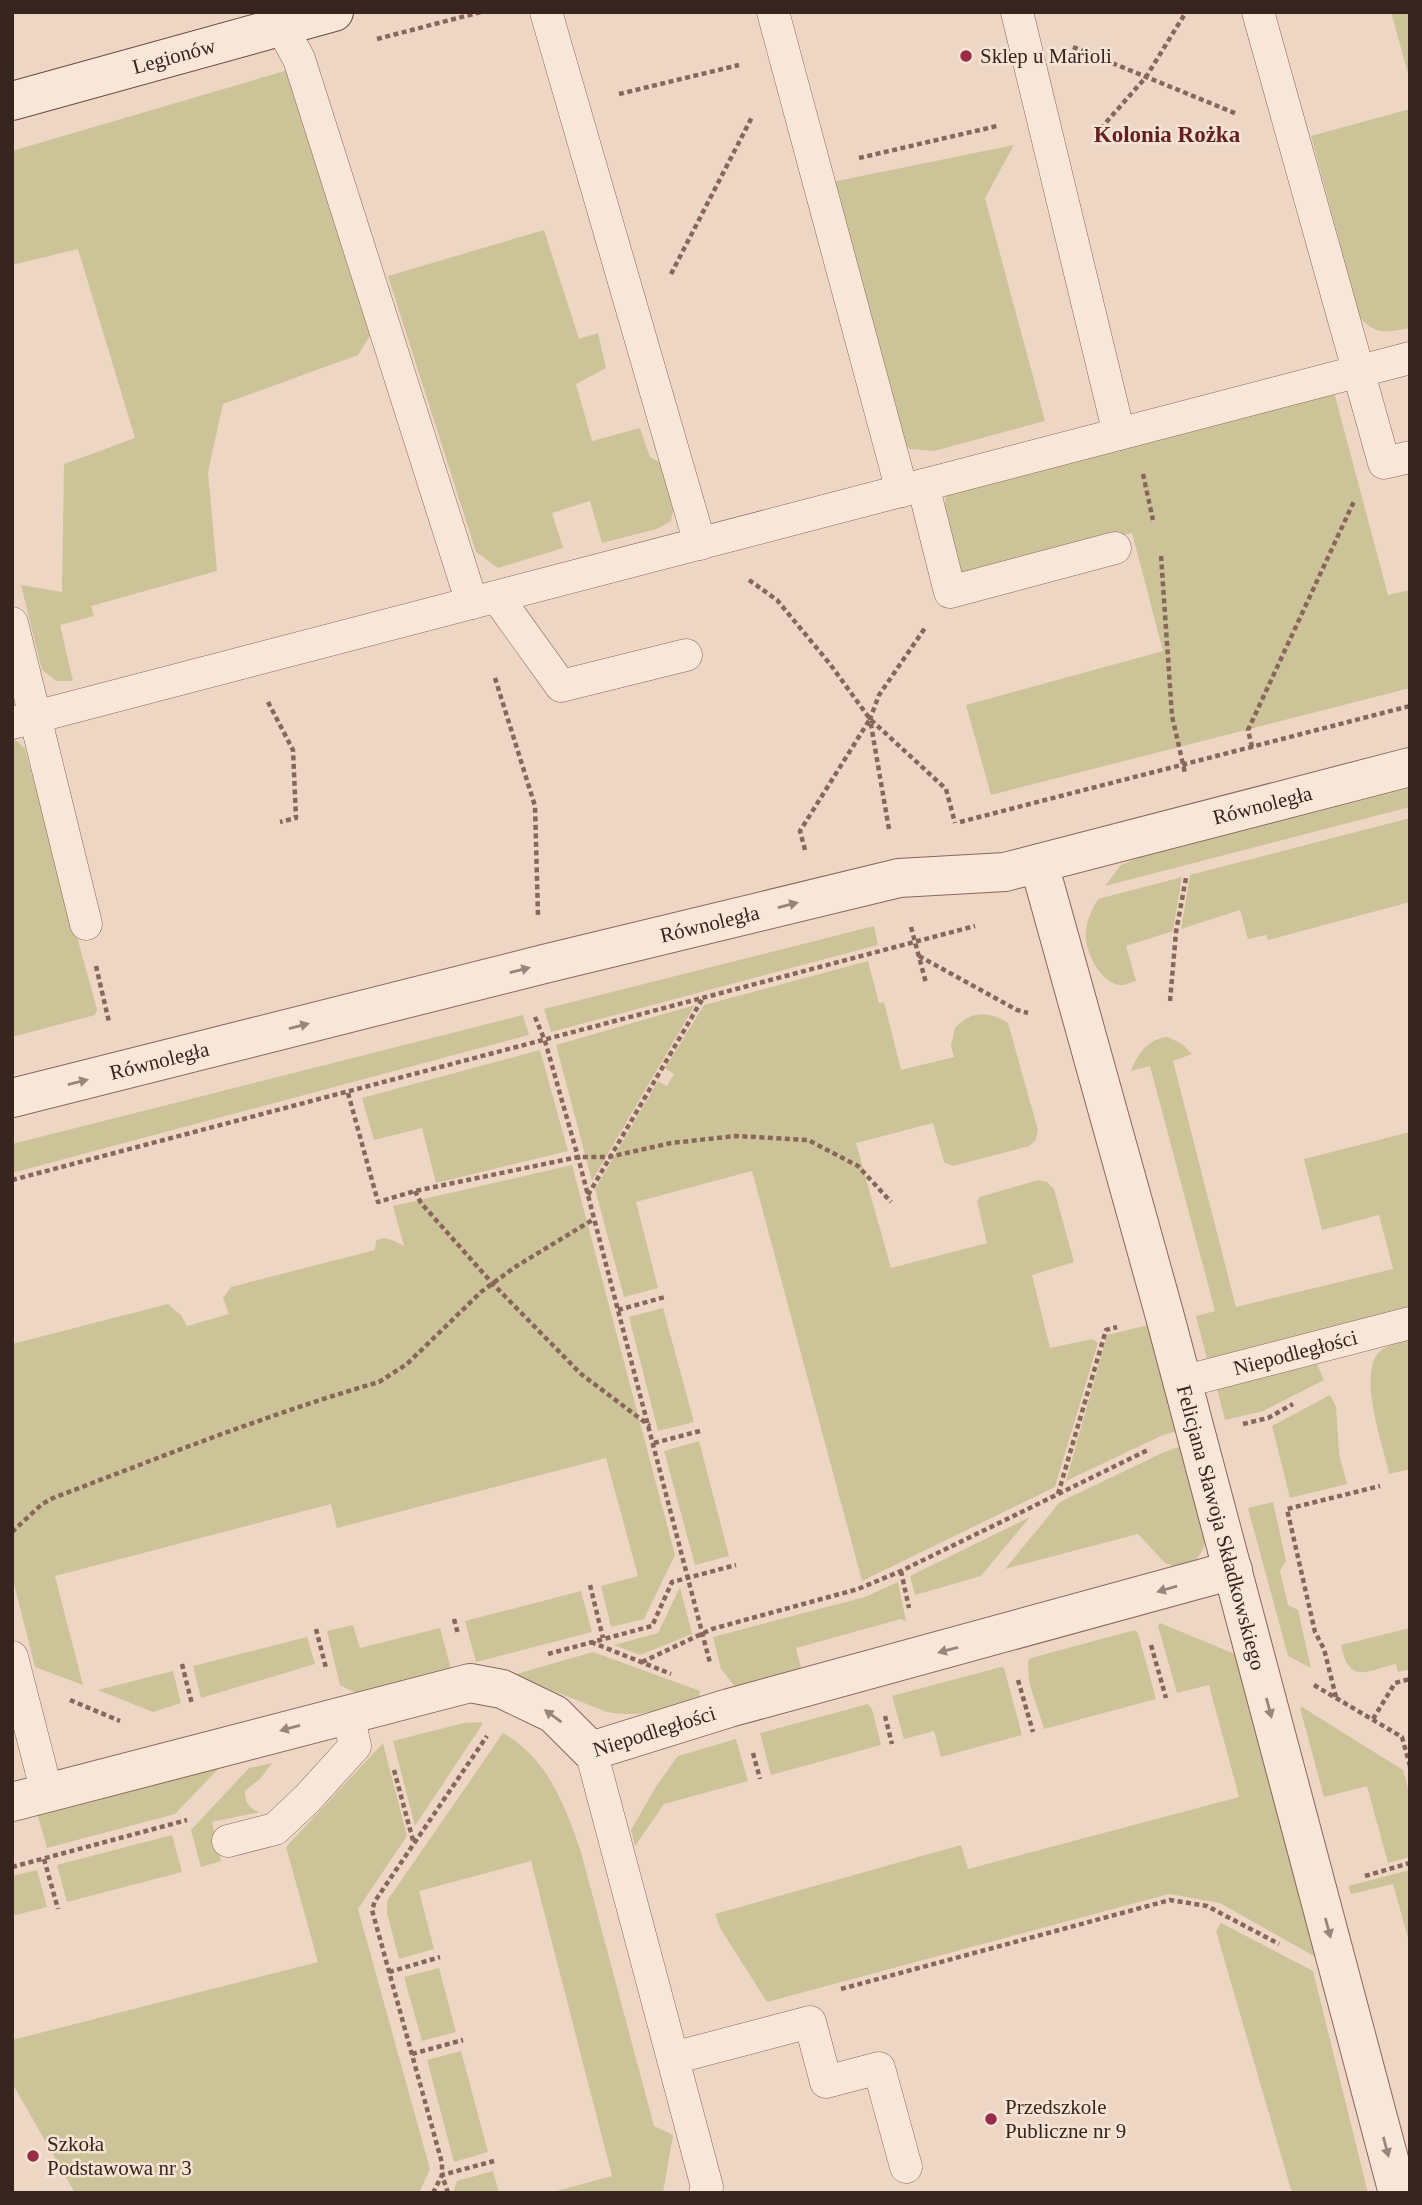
<svg xmlns="http://www.w3.org/2000/svg" width="1422" height="2205" viewBox="0 0 1422 2205" font-family="Georgia,serif">
	<style>
		.green { fill: #ccc498 }
		.lines { fill: none; stroke-linecap: round; stroke-linejoin: round }
		.lane-casing { stroke: #88675b; stroke-width: 33 }
		.street-casing { stroke: #88675b; stroke-width: 40 }
		.secondary-casing { stroke: #6a493e; stroke-width: 40 }
		.path { stroke: #88675b; stroke-width: 4.5; stroke-dasharray: 5 3.5; stroke-linecap: butt }
		.lane { stroke: #f8e6d8; stroke-width: 32 }
		.street { stroke: #f8e6d8; stroke-width: 38 }
		.secondary { stroke: #f8e6d8; stroke-width: 38 }
		.oneway { fill: #98857c }
		.poi-dot { fill: #962c48; stroke: #f5e3d4; stroke-width: 2.5 }
		.labels { text-anchor: middle; stroke-width: 5; stroke-linejoin: round; paint-order: stroke }
		.street-label { font-size: 21px; fill: #38241f; stroke: #f5e3d4 }
		.poi-label { font-size: 21px; fill: #38241f; stroke: #f5e3d4; text-anchor: start }
		.neighbourhood-label { font-size: 23px; font-weight: bold; fill: #641f22; stroke: #f5e3d4 }
	</style>
	<rect width="100%" height="100%" fill="#eed6c4"/>
	<!-- green -->
	<path class="green" d="M1391,12H1410V81Z
		M288,70L374,329L358,355L223,404L208,472L217,571L91,606L94,616L60,625L73,681H56L42,670L21,585L62,592L64,464L135,438L78,249L12,265V151Z
		M1410,109V328C1387,332 1377,336 1360,318L1311,136Z
		M1014,145L985,198L1045,421L934,451L910,449L898,439L832,182Z
		M544,230L579,339L598,333L606,368L576,384L592,441L640,428L650,457L669,468L676,496L671,521L657,529L602,543L590,501L552,513L563,548L498,568L476,552L388,276Z
		M1334,392L1388,595L1410,590V688L991,795L966,705L1163,651L1132,533L961,577L945,507L946,494Z
		M12,740L17,741L25,749L97,1009L95,1015L12,1037Z
		M1410,788V807L1105,886L1121,865L1138,858Z
		M1410,818V902L1268,940L1266,935L1248,939L1240,910L1181,929L1190,875Z
		M1182,877L1173,931L1126,946L1136,981C1131,982 1124,986 1120,985C1100,984 1083,948 1086,931C1087,920 1092,909 1098,899Z
		M874,926L878,945L551,1032L544,1009Z
		M868,961L879,1003L884,1002L901,1070L954,1057L951,1045L955,1028C972,1010 989,1011 1008,1023L1038,1130L1036,1140L1029,1146L953,1166L944,1162L933,1123L856,1143L891,1268L987,1243L977,1201L980,1197L1038,1180L1047,1182L1054,1189L1074,1262L1032,1275L1050,1348L1092,1339L1098,1343L1055,1487L862,1581L752,1171L636,1202L658,1288L624,1297L595,1189L658,1081L667,1086L674,1074L665,1068L704,1005Z
		M695,1005L592,1181L556,1045Z
		M523,1015L529,1035L12,1173V1144Z
		M1168,1037L1182,1044L1192,1054L1173,1061L1236,1307L1393,1269L1379,1215L1322,1230L1304,1159L1410,1132V1307L1207,1359L1196,1316L1215,1311L1150,1066L1131,1071C1137,1054 1149,1038 1168,1037Z
		M540,1050L568,1151L436,1183L422,1128L374,1140L362,1098Z
		M572,1165L675,1555L644,1619L611,1627L601,1586L638,1576L606,1458L337,1528L331,1504L55,1576L83,1685L35,1667L12,1576V1344L168,1304L181,1315L187,1326L229,1314L223,1298L231,1287L375,1250L376,1241C385,1234 395,1242 404,1246L393,1206Z
		M663,1308L694,1422L658,1431L629,1317Z
		M1148,1325L1177,1431L1163,1435L1066,1481L1107,1335Z
		M1410,1340V1469L1389,1474C1383,1445 1360,1382 1376,1356C1383,1345 1398,1343 1410,1340Z
		M1317,1364L1324,1380L1263,1411L1225,1420L1217,1389Z
		M1330,1395L1336,1407L1339,1454L1347,1484L1290,1498L1272,1426Z
		M699,1441L729,1556L695,1565L664,1451Z
		M1181,1446L1206,1539C1203,1554 1196,1562 1182,1569L1165,1563L1138,1534L1005,1569L1060,1502L1162,1453Z
		M1273,1502L1286,1561L1280,1571L1288,1605L1298,1610L1311,1668L1288,1656L1248,1508Z
		M1030,1517L981,1576L915,1595L910,1576Z
		M898,1582L906,1621L901,1619L796,1648L802,1672L738,1690L721,1669L713,1637L865,1597Z
		M680,1587L692,1634L640,1655L614,1645L658,1633Z
		M581,1591L592,1632L476,1662L465,1621Z
		M1160,1623L1235,1654L1319,1959L1220,1903L1169,1894L767,2002L720,1928L715,1914L961,1845L968,1869L1239,1797L1209,1685L1177,1693L1158,1626Z
		M353,1625L360,1648L440,1628L451,1669L358,1694L340,1685L327,1631Z
		M1410,1628V1669L1398,1672L1396,1664C1366,1671 1349,1685 1341,1645Z
		M1135,1630L1138,1633L1156,1699L1044,1729L1029,1682L1028,1661L1031,1658Z
		M307,1637L315,1664L201,1698L193,1666Z
		M593,1652L700,1691L699,1700C668,1709 639,1718 607,1712L513,1675Z
		M1001,1667L1004,1668L1022,1735L941,1757L934,1731L904,1739L892,1696Z
		M173,1671L181,1703L153,1712L98,1690Z
		M868,1704L872,1709L881,1745L771,1775L760,1733Z
		M1302,1707L1403,1770L1410,1795V1857L1388,1863L1367,1786L1324,1797L1300,1708Z
		M482,1722V1725L415,1826L393,1741L464,1723Z
		M503,1733C548,1759 565,1805 581,1852L654,2126L673,2135L663,2193H549L612,2176L531,1861L419,1891L434,1949L399,1959L387,1913V1901Z
		M736,1739L748,1781L664,1804L635,1846L631,1830L657,1785L678,1756Z
		M383,1743L407,1836L358,1909L430,2169L419,2193H75L12,2083V2040L318,1962L286,1847Z
		M224,1763L175,1814L47,1848L37,1813Z
		M272,1763L261,1778L245,1791C244,1801 250,1810 260,1812L212,1822L221,1861L201,1867L191,1830L249,1768Z
		M172,1835L182,1872L67,1902L57,1865Z
		M37,1870L47,1907L12,1916V1876Z
		M1410,1870V1945L1393,1884L1351,1894L1348,1886Z
		M1221,1923L1313,1971L1368,2193H1292L1216,1931Z
		M439,1968L456,2032L422,2041L404,1977Z
		M461,2051L488,2152L454,2162L427,2060Z
		M493,2171L499,2193H453L457,2181Z"/>
	<g class="lines">
		<!-- lane casing -->
		<g class="lane-casing">
			<g id="lane">
				<path d="M546,12L700,544"/>
				<path d="M773,12L902,491"/>
				<path d="M1017,12L1119,434"/>
				<path d="M1258,12L1384,463L1410,457"/>
				<path d="M281,26L299,59L472,603"/>
				<path d="M923,485L950,592L1115,548"/>
				<path d="M497,597L561,686L686,655"/>
				<path d="M12,623L86,924"/>
				<path d="M12,723L1410,358"/>
				<path id="s1" d="M1182,1382L1410,1323"/>
				<path d="M12,1657L47,1793"/>
				<path d="M591,1751L707,2187L705,2193"/>
				<path d="M228,1841L275,1829L307,1799L355,1746L348,1714"/>
				<path d="M673,2058L810,2022L826,2082L879,2068L906,2167"/>
			</g>
		</g>
		<!-- street casing -->
		<g class="street-casing">
			<g id="street">
				<path id="s2" d="M1039,864L1164,1313L1398,2193"/>
				<path id="s3" d="M12,1098L544,964L899,878L1005,872L1410,767"/>
				<path id="s4" d="M12,1802L470,1683L502,1689L554,1714L591,1751L729,1708L1233,1570"/>
			</g>
		</g>
		<!-- secondary casing -->
		<g class="secondary-casing">
			<g id="secondary">
				<path id="s5" d="M12,101L334,12"/>
			</g>
		</g>
		<!-- path -->
		<path class="path" d="M377,39L481,12
			M1073,47L1237,114
			M619,94L739,65
			M1095,135L1146,77L1186,12
			M859,158L997,126
			M671,274L752,117
			M1143,474L1153,520
			M1161,556L1172,716L1185,773
			M749,580L777,600L830,664L870,719L946,789L955,823
			M495,678L535,806L538,915
			M268,702L293,750L296,818L280,822
			M1252,747L1248,730L1355,499
			M960,822L1410,706
			M889,829L870,719L879,695L925,628
			M805,850L800,831L870,719
			M911,927L926,983
			M919,956L1017,1010L1028,1013
			M96,966L109,1022
			M1170,1001L1176,932L1186,878
			M535,1017L545,1041L578,1157L710,1663
			M348,1093L378,1202L415,1191L578,1157H609L671,1143L736,1136L808,1140L858,1166L891,1202
			M12,1180L975,926
			M415,1191L421,1203L492,1283L581,1374L650,1426
			M588,1195L703,998
			M618,1310L665,1297
			M1243,1424L1268,1418L1293,1404
			M654,1443L700,1431
			M1058,1494L1106,1330L1117,1327
			M12,1532L42,1504L53,1498C161,1457 268,1414 379,1382L407,1364L481,1292L515,1267L594,1219
			M901,1571L909,1608
			M590,1585L603,1638
			M454,1619L458,1634
			M316,1629L326,1668
			M591,1642L671,1674
			M1151,1645L1166,1698
			M548,1654L652,1626L672,1582L736,1565
			M642,1662L712,1629L858,1589L901,1571L1150,1449
			M182,1664L192,1704
			M1018,1680L1033,1732
			M1314,1685L1402,1737L1410,1766
			M1336,1697L1324,1649L1315,1632L1287,1509L1380,1486
			M70,1700L120,1721
			M885,1716L892,1744
			M1373,1719L1395,1683L1410,1679
			M753,1753L760,1779
			M394,1770L414,1844
			M44,1859L58,1909
			M12,1867L187,1820
			M1365,1876L1410,1863
			M389,1972L440,1957
			M841,1989L1170,1900L1207,1906L1279,1944
			M412,2054L463,2040
			M433,2193L442,2175V2163L372,1910L375,1901L487,1736
			M448,2193L442,2175L494,2161"/>
		<!-- lane -->
		<use href="#lane" class="lane"/>
		<!-- street -->
		<use href="#street" class="street"/>
		<!-- secondary -->
		<use href="#secondary" class="secondary"/>
	</g>
	<!-- one-way arrows -->
	<defs><path id="oneway-solid" d="M-6-.8H1V-3.2L6.5 0L1 3.2V.8H-6Z" transform="scale(1.75)"/></defs>
	<g class="oneway">
		<use href="#oneway-solid" transform="translate(788 905) rotate(-14)"/>
		<use href="#oneway-solid" transform="translate(520 970) rotate(-14)"/>
		<use href="#oneway-solid" transform="translate(299 1026) rotate(-14)"/>
		<use href="#oneway-solid" transform="translate(78 1082) rotate(-14)"/>
		<use href="#oneway-solid" transform="translate(1167 1589) rotate(164)"/>
		<use href="#oneway-solid" transform="translate(948 1650) rotate(165)"/>
		<use href="#oneway-solid" transform="translate(1269 1708) rotate(75)"/>
		<use href="#oneway-solid" transform="translate(553 1716) rotate(-144)"/>
		<use href="#oneway-solid" transform="translate(290 1728) rotate(165)"/>
		<use href="#oneway-solid" transform="translate(1328 1928) rotate(75)"/>
		<use href="#oneway-solid" transform="translate(1386 2147) rotate(75)"/>
	</g>
	<!-- markers -->
	<g class="poi-dot">
		<circle cx="966" cy="56" r="7"/>
		<circle cx="991" cy="2119" r="7"/>
		<circle cx="33" cy="2156" r="7"/>
	</g>
	<g class="labels">
		<!-- street labels -->
		<g class="street-label">
			<text dy="7" stroke="none"><textPath href="#s5" startOffset="168">Legionów</textPath></text>
			<text dy="7" stroke="none"><textPath href="#s3" startOffset="1286">Równoległa</textPath></text>
			<text dy="7" stroke="none"><textPath href="#s3" startOffset="719">Równoległa</textPath></text>
			<text dy="7" stroke="none"><textPath href="#s3" startOffset="152">Równoległa</textPath></text>
			<text dy="7" stroke="none"><textPath href="#s1" startOffset="117">Niepodległości</textPath></text>
			<text dy="7" stroke="none"><textPath href="#s2" startOffset="688">Felicjana Sławoja Składkowskiego</textPath></text>
			<text dy="7" stroke="none"><textPath href="#s4" startOffset="682">Niepodległości</textPath></text>
		</g>
		<!-- poi labels -->
		<g class="poi-label">
			<text x="980" y="63">Sklep u Marioli</text>
			<text x="1005" y="2114">Przedszkole<tspan x="1005" dy="24">Publiczne nr 9</tspan></text>
			<text x="47" y="2151">Szkoła<tspan x="47" dy="24">Podstawowa nr 3</tspan></text>
		</g>
		<!-- neighbourhood labels -->
		<g class="neighbourhood-label">
			<text x="1167" y="142">Kolonia Rożka</text>
		</g>
	</g>
	<!-- border -->
	<rect width="1422" height="2205" fill="none" stroke="#38241f" stroke-width="28"/>
</svg>
